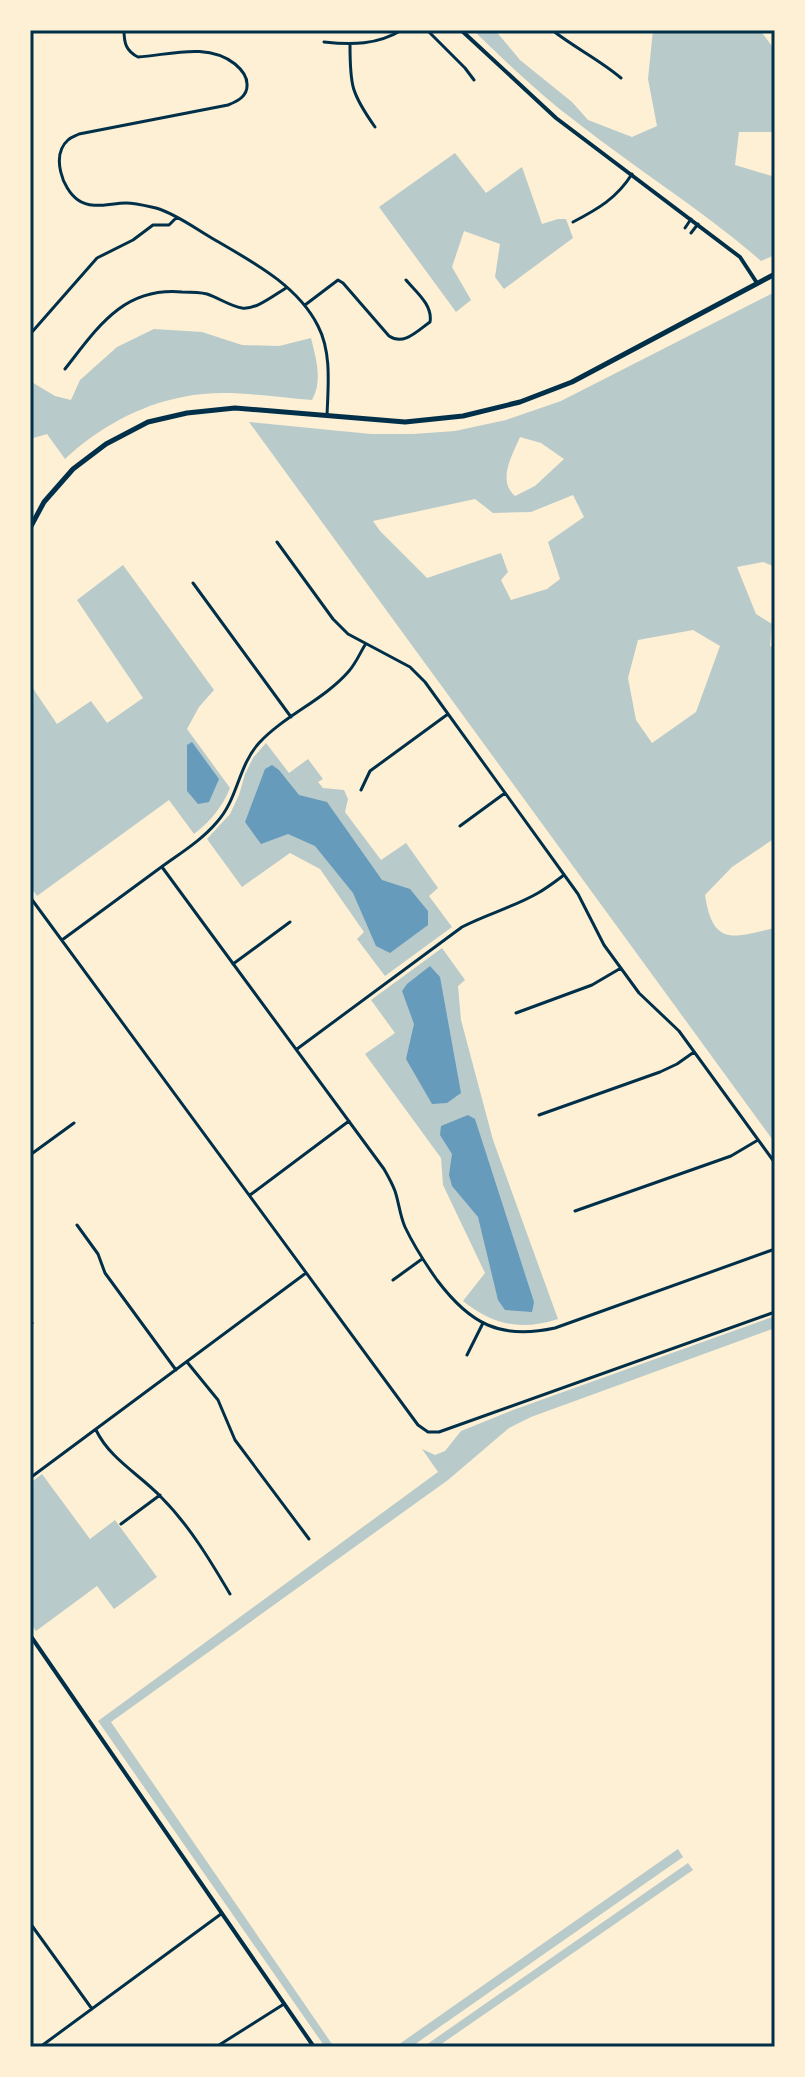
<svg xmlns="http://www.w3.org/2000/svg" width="805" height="2077" viewBox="0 0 805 2077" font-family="'IBM Plex Serif',serif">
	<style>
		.green { fill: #b9caca; fill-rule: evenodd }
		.water { fill: #669bbc }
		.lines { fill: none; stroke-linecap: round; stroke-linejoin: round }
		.minor { stroke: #003049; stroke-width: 3 }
		.tertiary { stroke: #003049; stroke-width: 4 }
		.primary { stroke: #003049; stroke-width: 5 }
		.neatline { fill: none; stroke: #003049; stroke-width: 3 }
	</style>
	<rect width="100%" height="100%" fill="#fdf0d5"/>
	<!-- green -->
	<path class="green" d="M473,30H495L520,60L572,102L588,120L632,137L657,126L648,79L653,30H760L775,50V132H739L735,165L775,177V255L761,261C704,211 639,171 579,124C541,96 507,63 473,30Z
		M455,153L486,193L522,167L542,224L558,219H566L573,238L504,289L495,277L500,244L464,231L452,267L471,300L456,312L379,207Z
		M775,292V562L773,566L763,562L737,567L756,614L772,624L770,646L775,648V838L732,867L705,895C713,948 734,937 775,928V1143L249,422L371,434H413L455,431L506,420L561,401ZM520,437L541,443L564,459L535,486L515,496C497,480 512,456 520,437ZM573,495L584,517L548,542L560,579L547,589L511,600L501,580L508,572L501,553L427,578L380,531L373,521L475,499L493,513L531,512ZM693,630L720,646L696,712L652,743L636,720L628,678L638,640Z
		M154,329L202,332L242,345L279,346L311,338C316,359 323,380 312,400C270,397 225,388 183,397C139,405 97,429 65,459L47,434L30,439V381L55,396L71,400L80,380L117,347Z
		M123,565L214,690L199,707L187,729L230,788C222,807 211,821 194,834L169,800L37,896L30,886V684L57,724L91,701L107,723L143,698L77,600Z
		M266,743L289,773L308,759L323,779L318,782L323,788L344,790L348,799L345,812L381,860L406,843L438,888L429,896L452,927L385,976L357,939L364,932L320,869L290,853L242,887L207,839L230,814L239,795L245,774L253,758Z
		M442,948L465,980L458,986L461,1020L493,1140L558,1319C520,1331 493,1325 463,1301L485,1273L443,1185L441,1158L365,1054L395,1033L371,1000Z
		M775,1316V1328L531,1417L509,1428L448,1480L111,1722L334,2047H325L98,1721L438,1472L422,1449L435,1455L445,1451L461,1431L513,1410Z
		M42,1474L90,1539L115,1520L157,1577L114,1609L97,1586L36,1631L30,1623V1483Z
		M678,1849L683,1857L411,2047H395Z
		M688,1863L693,1870L437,2047H423Z"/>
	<!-- water -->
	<path class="water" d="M192,742L219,779L209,802L198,804L187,791V745Z
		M272,765L279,770L299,795L327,802L382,880L410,889L428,911V925L390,953L376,946L353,893L315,846L288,834L261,844L245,822L265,769Z
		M430,966L440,977L461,1093L447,1103L432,1104L406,1059L414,1024L402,991L407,984Z
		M468,1115L475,1119L534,1302L532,1312L505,1310L498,1300L478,1217L452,1186L449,1175L452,1154L440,1135L441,1126Z"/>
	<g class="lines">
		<!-- minor -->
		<path class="minor" d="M124,30C124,43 126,51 138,57C170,55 207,42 235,64C241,69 247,76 247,84C248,96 238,101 228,105L79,134C75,136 71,137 68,140C51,155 62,189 78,200C92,210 110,203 126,203C135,203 147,206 156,208C176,214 193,227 210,237C249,260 297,284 318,326C332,353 328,387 327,416
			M427,30L465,68L474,80
			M552,30C575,48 600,60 621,78
			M324,42C352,45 377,45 402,30
			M350,45C350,85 351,93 375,127
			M573,222C598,209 617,198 632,174
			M685,228L691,219
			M691,233L698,224
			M305,305L338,280L343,283L389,336C404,346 417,331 430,322C433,305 416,292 406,280
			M32,332L97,258L133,240L153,225H169L177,217
			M65,369C98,327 123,287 182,292C190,292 199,292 207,294C219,298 230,306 242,308C256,310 274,295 286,288
			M277,542L333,619L348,634L410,667L425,682L578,894L604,945L639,993L679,1031L775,1163
			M193,583L291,717
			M361,790L370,771L448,714
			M460,826L505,793
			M162,867L384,1169C388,1176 392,1183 395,1191C399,1203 400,1216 405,1227C414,1246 425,1263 437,1280C470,1324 500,1340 555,1328L775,1249
			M30,897L418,1425L428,1432H439L775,1312
			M62,940C95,916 127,892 160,868C179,854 201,841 217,822C238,799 238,766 259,743C285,715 324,700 349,671C356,663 360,653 365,645
			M233,964L290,922
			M516,1013L592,985L621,968
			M297,1049L462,927C487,914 514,907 538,893C547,888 556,881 564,875
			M539,1115L660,1072L677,1064L694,1052
			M30,1155L74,1123
			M250,1195L349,1121
			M575,1211L731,1156L758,1140
			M77,1225L98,1254L105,1273L176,1370
			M393,1280L422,1259
			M30,1321L32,1323
			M467,1355L483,1323
			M187,1362L218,1400L235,1440L309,1539
			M96,1430C110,1459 139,1474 161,1497C189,1525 210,1560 230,1594
			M30,1478L306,1273
			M121,1524L160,1495
			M30,1923L92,2009
			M40,2047L221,1914
			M216,2047L284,2004"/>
		<!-- tertiary -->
		<path class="tertiary" d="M461,30L556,118L740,257L757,283
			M30,1635L314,2047"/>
		<!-- primary -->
		<path class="primary" d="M30,528L44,502L73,469L106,444L148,422L187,413L235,408L405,422L463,416L520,402L572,382L775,274"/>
	</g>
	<!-- border -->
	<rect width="805" height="2077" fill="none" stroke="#fdf0d5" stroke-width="64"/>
	<rect x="32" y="32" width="741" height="2013" class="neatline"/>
</svg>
